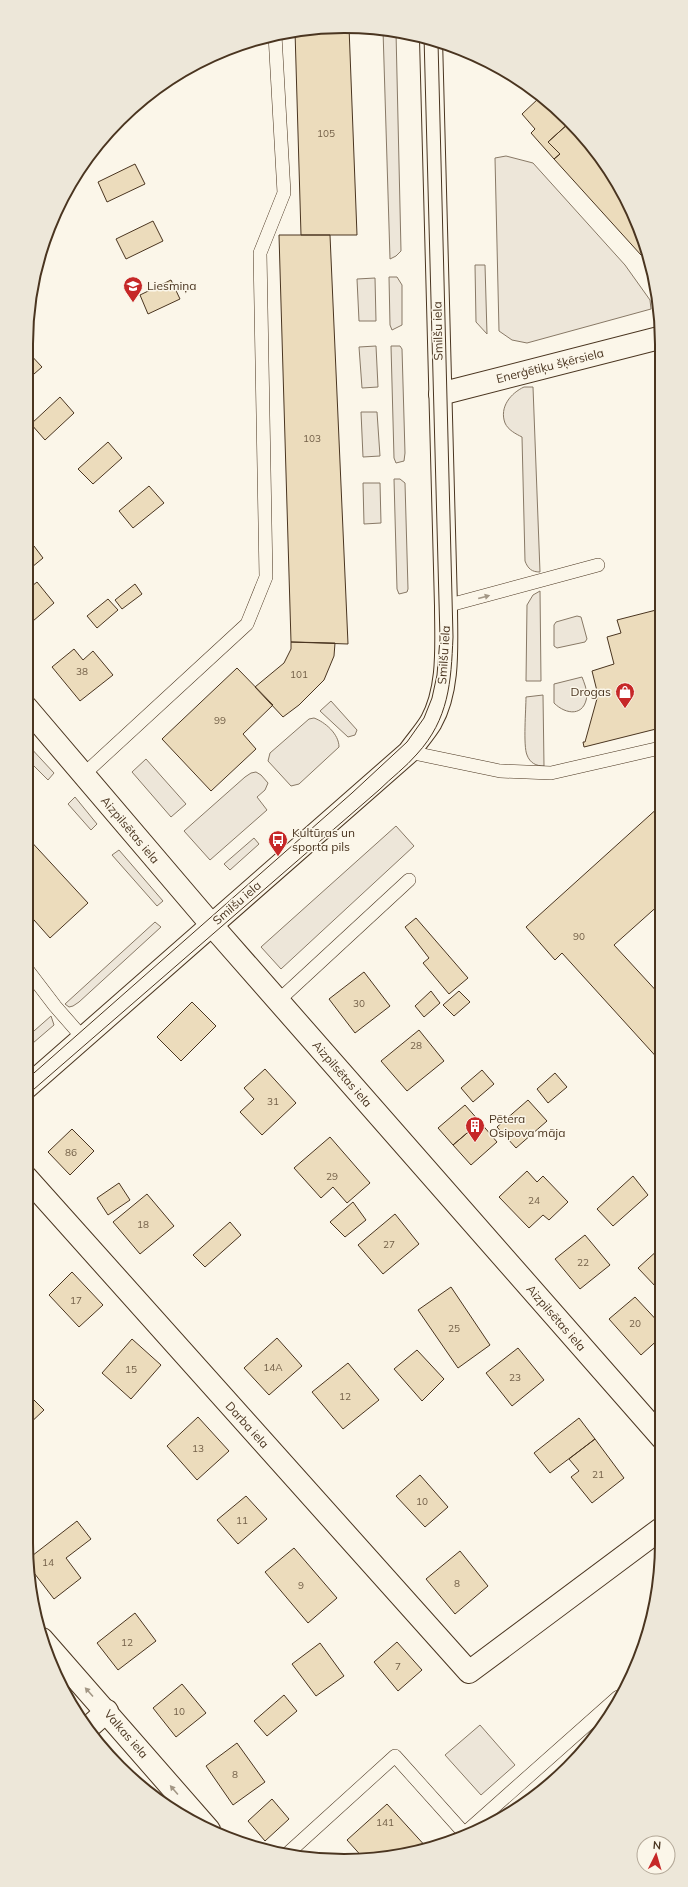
<svg xmlns="http://www.w3.org/2000/svg" width="688" height="1887" viewBox="0 0 688 1887" font-family="Mulish,sans-serif">
	<style>
		.green { fill: #ede6d9; stroke: #887966 }
		.building { fill: #ecdcbc; stroke: #4a3520 }
		.lines { fill: none; stroke-linecap: round; stroke-linejoin: round }
		.lane-casing { stroke: #4a3520; stroke-width: 14 }
		.street-casing { stroke: #4a3520; stroke-width: 24 }
		.secondary-casing { stroke: #4a3520; stroke-width: 24 }
		.lane { stroke: #fbf6e9; stroke-width: 13 }
		.street { stroke: #fbf6e9; stroke-width: 22 }
		.secondary { stroke: #fbf6e9; stroke-width: 22 }
		.tram { stroke: #4a3520; stroke-width: 1 }
		.oneway { fill: #a29684 }
		.labels { text-anchor: middle; stroke-width: 3; stroke-linejoin: round; paint-order: stroke }
		.number-label { font-size: 10px; fill: #725f47 }
		.poi-label { font-size: 12px; fill: #4a3520; stroke: #fbf6e9; text-anchor: start }
		.street-label { font-size: 12px; fill: #4a3520; stroke: #fbf6e9 }
		.rim { fill: none; stroke: #4a3520; stroke-width: 2 }
	</style>
	<rect width="100%" height="100%" fill="#fbf6e9"/>
	<!-- green -->
	<path class="green" d="M383,30L396,32L401,251L396,256L390,259Z
		M506,156L533,163L625,265L650,300L651,309L527,343L512,340L499,331L495,158Z
		M475,265H485L487,334L476,322Z
		M389,277H397L402,285V325L392,330L390,325Z
		M375,278L376,321H359L357,279Z
		M376,346L378,387L362,388L359,347Z
		M391,346H400L402,349L405,453L404,461L396,463L394,458Z
		M524,387H533L540,572C532,572 528,569 525,561L522,437C516,434 508,430 505,423C499,407 511,393 524,387Z
		M361,412H377L380,456L363,457Z
		M394,479H400L405,483L408,589L407,592L399,594L397,589Z
		M363,483H380L381,523L364,524Z
		M540,591L541,681H526L527,605L533,595Z
		M577,616L581,617L587,639L585,642L557,648L554,646V625L556,622Z
		M582,677C584,682 587,690 587,695C585,717 566,715 554,703V684Z
		M543,695L544,766C536,766 530,763 527,755C523,746 526,709 526,697Z
		M331,701L357,730L355,735L348,737L320,711Z
		M314,718C325,722 339,734 339,747L299,784L291,786L268,761L270,753L309,719Z
		M28,745L54,773L48,780L26,758V747Z
		M146,759L186,804L171,817L132,772Z
		M256,772L261,775L268,783L265,790L257,797L267,810L210,860L184,831L245,777L251,773Z
		M75,797L97,824L91,830L68,804Z
		M396,826L414,846L281,969L261,947Z
		M254,838L259,844L230,870L224,864Z
		M119,850L163,901L157,906L112,855Z
		M155,922L161,927L79,1002L73,1006L69,1007L65,1004Z
		M51,1016L54,1025L26,1049V1038Z
		M480,1725L515,1765L481,1795L445,1755Z"/>
	<!-- building -->
	<path class="building" d="M349,27L357,235H301L295,31L302,29Z
		M539,98L569,123L548,142L560,154L554,159L531,133L535,129L522,114Z
		M569,123L583,134L629,204L644,252L641,255L554,159L560,154L548,142Z
		M135,164L145,184L107,202L98,182Z
		M153,221L163,241L126,259L116,239Z
		M279,235H330L348,644L291,642Z
		M171,280L180,299L148,314L140,295Z
		M27,351L42,367L26,381V352Z
		M60,397L74,413L45,440L31,424Z
		M108,442L122,458L93,484L78,469Z
		M149,486L164,503L133,528L119,511Z
		M34,546L43,558L26,572V553Z
		M37,582L54,603L26,627V589L27,590Z
		M135,584L142,594L122,609L115,600Z
		M108,599L118,610L97,628L87,616Z
		M660,609V728L584,747L583,742H585L598,695L592,671L614,664L607,637L621,633L617,620Z
		M291,642L335,643L334,656L324,680L299,705L283,717L255,687L284,663L291,649Z
		M74,649L83,660L93,651L113,675L80,701L52,667Z
		M237,668L273,705L243,734L256,749L211,791L162,739Z
		M660,806L661,903L614,945L661,996V1062L562,953L555,960L526,927Z
		M26,836L88,903L50,938L26,911Z
		M416,918L468,978L449,994L423,963L429,958L405,927Z
		M364,972L390,1006L355,1033L329,999Z
		M431,991L440,1003L424,1017L415,1006Z
		M459,991L470,1002L454,1016L443,1005Z
		M192,1002L216,1026L181,1061L157,1037Z
		M419,1030L444,1061L407,1091L381,1061Z
		M265,1069L296,1103L262,1135L240,1112L254,1099L244,1088Z
		M482,1070L494,1084L473,1102L461,1088Z
		M555,1073L567,1087L548,1103L537,1089Z
		M528,1100L547,1121L516,1148L497,1127Z
		M465,1105L480,1122L453,1145L438,1128Z
		M480,1122L497,1142L471,1165L453,1145Z
		M72,1129L94,1151L70,1175L48,1152Z
		M330,1137L370,1183L347,1203L333,1187L321,1198L294,1168Z
		M527,1171L537,1182L543,1176L568,1202L549,1220L543,1215L529,1228L499,1197Z
		M633,1176L648,1195L613,1226L597,1209Z
		M119,1183L130,1200L108,1215L97,1198Z
		M147,1194L174,1226L140,1254L113,1222Z
		M353,1202L366,1220L345,1237L330,1222Z
		M395,1214L419,1244L383,1274L358,1245Z
		M230,1222L241,1235L205,1267L193,1255Z
		M585,1235L610,1265L580,1289L555,1259Z
		M659,1249L661,1251V1284L657,1288L638,1268Z
		M72,1272L103,1305L79,1327L49,1295Z
		M451,1287L490,1345L458,1368L418,1310Z
		M635,1297L662,1326V1336L641,1355L609,1319Z
		M277,1338L302,1366L269,1395L244,1368Z
		M132,1339L161,1365L131,1399L102,1373Z
		M518,1348L544,1380L512,1406L486,1373Z
		M417,1350L444,1379L422,1401L394,1369Z
		M348,1363L379,1400L343,1429L312,1392Z
		M31,1397L44,1410L26,1427V1402Z
		M198,1417L229,1451L197,1480L167,1446Z
		M579,1418L595,1439L550,1473L534,1453Z
		M595,1439L624,1478L592,1503L571,1477L579,1471L569,1459Z
		M420,1475L448,1507L425,1527L396,1496Z
		M26,1487L33,1494L26,1501Z
		M246,1496L267,1519L238,1544L217,1520Z
		M77,1521L91,1539L66,1558L81,1578L54,1599L28,1565V1559Z
		M294,1548L337,1598L308,1623L265,1572Z
		M460,1551L488,1586L455,1614L426,1579Z
		M135,1613L156,1641L118,1670L97,1643Z
		M397,1642L422,1670L398,1691L374,1662Z
		M320,1643L344,1676L316,1696L292,1664Z
		M182,1684L206,1713L176,1737L153,1708Z
		M284,1695L297,1711L267,1736L254,1721Z
		M237,1743L265,1782L233,1805L206,1766Z
		M272,1799L289,1819L265,1841L248,1821Z
		M387,1804L428,1849L365,1860L347,1840Z"/>
	<g class="lines">
		<!-- lane casing -->
		<g class="lane-casing">
			<path id="lane" d="M446,606L598,565
				M409,752L500,771L551,773L660,748
				M83,775L247,624L266,577L260,253L284,193L275,35
				M26,968L55,1006L83,1038
				M278,1001L409,880
				M466,1832L618,1697
				M287,1854L395,1756L464,1833"/>
		</g>
		<!-- street casing -->
		<g class="street-casing">
			<path id="street" d="M440,394L659,338
				M26,707L216,930L662,1438
				M26,1177L469,1672L662,1528
				M89,1727L107,1711"/>
		</g>
		<!-- secondary casing -->
		<g class="secondary-casing">
			<path id="secondary" d="M26,1088L409,752C416,742 425,732 431,722C450,688 446,643 446,606L431,39
				M42,1639L209,1830"/>
		</g>
		<!-- lane -->
		<use href="#lane" class="lane"/>
		<!-- street -->
		<use href="#street" class="street"/>
		<!-- secondary -->
		<use href="#secondary" class="secondary"/>
		<!-- tram -->
		<path class="tram" d="M26,1080L352,793L407,742L424,718L432,698L437,675L440,639L424,36
			M26,1096L379,790C391,778 406,767 417,754C449,719 451,682 453,637L438,42
			M89,1726L149,1794"/>
	</g>
	<!-- one-way arrows -->
	<defs><path id="oneway-solid" d="M-6-.8H1V-3.2L6.5 0L1 3.2V.8H-6Z"/></defs>
	<g class="oneway">
		<use href="#oneway-solid" transform="translate(484 597) rotate(-15)"/>
		<use href="#oneway-solid" transform="translate(89 1692) rotate(-132)"/>
		<use href="#oneway-solid" transform="translate(174 1790) rotate(-131)"/>
	</g>
	<!-- icons -->
	<defs>
		<g id="school-pin" transform="scale(1)"><path d="M0 17L-7.5 6A9.5 9.5 0 1 1 7.5 6Z" fill="#c62828" stroke="#fbf6e9"/><path d="M0-5L7-2L0 1L-7-2ZM-4 1L0 2.5L4 1V4Q0 6-4 4Z" fill="#fff"/></g>
		<g id="shop-pin" transform="scale(1)"><path d="M0 17L-7.5 6A9.5 9.5 0 1 1 7.5 6Z" fill="#c62828" stroke="#fbf6e9"/><path d="M-5-2.5h2.3a2.7 3.5 0 0 1 5.4 0H5L5.5 6h-11ZM-1.5-2.5h3a1.5 2.3 0 0 0-3 0Z" fill="#fff"/></g>
		<g id="bus-pin" transform="scale(1)"><path d="M0 17L-7.5 6A9.5 9.5 0 1 1 7.5 6Z" fill="#c62828" stroke="#fbf6e9"/><path d="M-5-6H5V4H4V6H2V4H-2V6H-4V4H-5ZM-3.5-4V0h7V-4ZM-3.5 1.2v1.5H-2V1.2ZM2 1.2v1.5H3.5V1.2Z" fill="#fff"/></g>
		<g id="building-pin" transform="scale(1)"><path d="M0 17L-7.5 6A9.5 9.5 0 1 1 7.5 6Z" fill="#c62828" stroke="#fbf6e9"/><path d="M-4-6H4V6H1V3H-1V6H-4ZM-2.5-4.3h1.7v1.8h-1.7ZM.8-4.3h1.7v1.8H.8ZM-2.5-1h1.7V.8h-1.7ZM.8-1h1.7V.8H.8Z" fill="#fff"/></g>
	</defs>
	<g fill-rule="evenodd">
		<use href="#school-pin" x="133" y="286"/>
		<use href="#shop-pin" x="625" y="692"/>
		<use href="#bus-pin" x="278" y="840"/>
		<use href="#building-pin" x="475" y="1126"/>
	</g>
	<g class="labels">
		<!-- number labels -->
		<g class="number-label">
			<text x="326" y="137">105</text>
			<text x="312" y="442">103</text>
			<text x="82" y="675">38</text>
			<text x="299" y="678">101</text>
			<text x="220" y="724">99</text>
			<text x="579" y="940">90</text>
			<text x="359" y="1007">30</text>
			<text x="416" y="1049">28</text>
			<text x="273" y="1105">31</text>
			<text x="71" y="1156">86</text>
			<text x="332" y="1180">29</text>
			<text x="534" y="1204">24</text>
			<text x="143" y="1228">18</text>
			<text x="389" y="1248">27</text>
			<text x="583" y="1266">22</text>
			<text x="76" y="1304">17</text>
			<text x="635" y="1327">20</text>
			<text x="454" y="1332">25</text>
			<text x="273" y="1371">14A</text>
			<text x="131" y="1373">15</text>
			<text x="515" y="1381">23</text>
			<text x="345" y="1400">12</text>
			<text x="198" y="1452">13</text>
			<text x="598" y="1478">21</text>
			<text x="422" y="1505">10</text>
			<text x="242" y="1524">11</text>
			<text x="48" y="1566">14</text>
			<text x="457" y="1587">8</text>
			<text x="301" y="1589">9</text>
			<text x="127" y="1646">12</text>
			<text x="398" y="1670">7</text>
			<text x="179" y="1715">10</text>
			<text x="235" y="1778">8</text>
			<text x="385" y="1826">141</text>
		</g>
		<!-- poi labels -->
		<g class="poi-label">
			<text x="147" y="290">Liesmiņa</text>
			<text x="611" y="696" text-anchor="end">Drogas</text>
			<text x="292" y="837">Kultūras un<tspan x="292" dy="14">sporta pils</tspan></text>
			<text x="489" y="1123">Pētera<tspan x="489" dy="14">Osipova māja</tspan></text>
		</g>
		<!-- street labels -->
		<g class="street-label">
			<text transform="translate(438 331) rotate(-91)" y="4">Smilšu iela</text>
			<text transform="translate(550 366) rotate(-14)" y="4">Enerģētiķu šķērsiela</text>
			<text transform="translate(444 655) rotate(-86)" y="4">Smilšu iela</text>
			<text transform="translate(130 830) rotate(50)" y="4">Aizpilsētas iela</text>
			<text transform="translate(237 903) rotate(-41)" y="4">Smilšu iela</text>
			<text transform="translate(342 1074) rotate(49)" y="4">Aizpilsētas iela</text>
			<text transform="translate(556 1318) rotate(49)" y="4">Aizpilsētas iela</text>
			<text transform="translate(247 1425) rotate(48)" y="4">Darba iela</text>
			<text transform="translate(126 1734) rotate(49)" y="4">Valkas iela</text>
		</g>
	</g>
	<!-- crop -->
	<path d="M0 0H688V1887H0ZM344 33H344A311 311 0 0 1 655 344V1543A311 311 0 0 1 344 1854H344A311 311 0 0 1 33 1543V344A311 311 0 0 1 344 33Z" fill="#ede7d9" fill-rule="evenodd"/>
	<path class="rim" d="M344 33H344A311 311 0 0 1 655 344V1543A311 311 0 0 1 344 1854H344A311 311 0 0 1 33 1543V344A311 311 0 0 1 344 33Z"/>
	<!-- north arrow -->
	<g transform="translate(656 1855) rotate(5)"><circle r="19" fill="#fbf6e9" stroke="#b4a999"/>
	<path d="M0-3L7 15L0 10L-7 15Z" fill="#c62828"/>
	<text y="-6" font-size="11" font-weight="bold" text-anchor="middle" fill="#4a3520">N</text>
	</g>
</svg>
